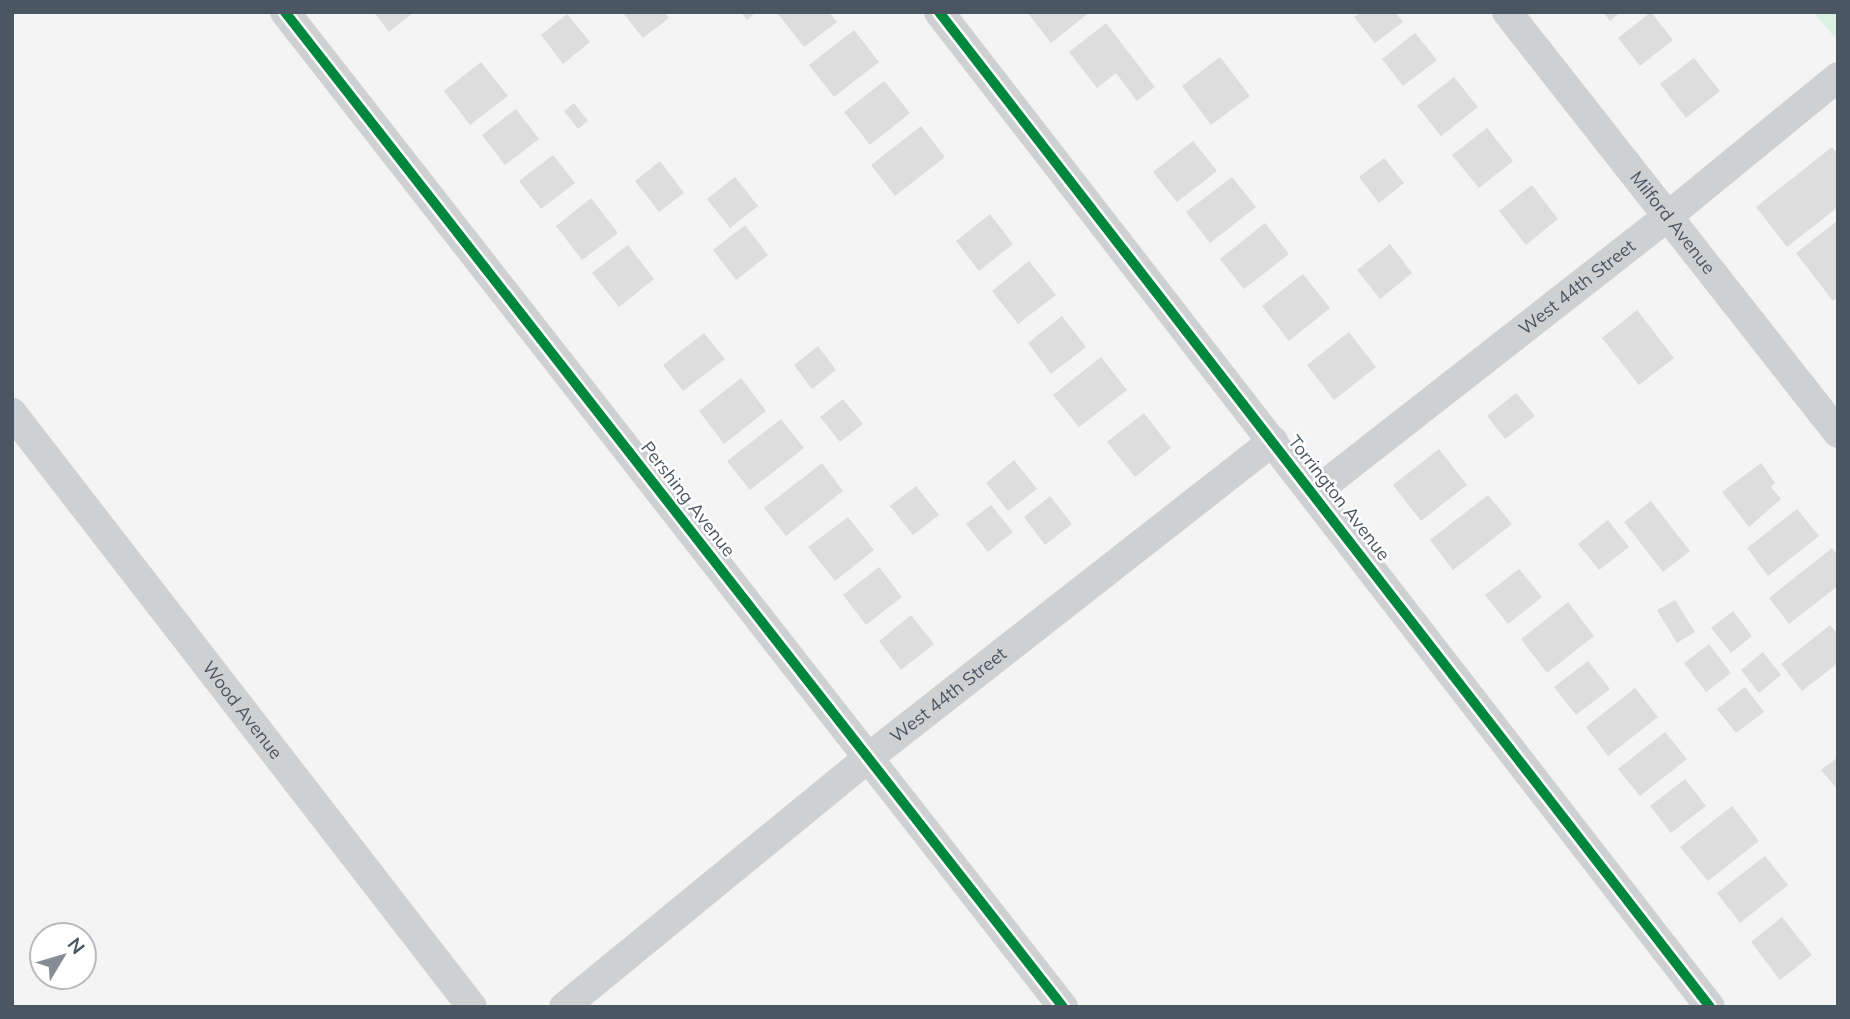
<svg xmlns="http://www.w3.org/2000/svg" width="1850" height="1019" viewBox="0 0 1850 1019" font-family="Mulish,sans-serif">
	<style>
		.green { fill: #d9f2e3 }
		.building { fill: #ddddde }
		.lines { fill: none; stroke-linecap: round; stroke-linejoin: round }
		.minor { stroke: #ced0d2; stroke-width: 30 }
		.cycleway-casing { stroke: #fff; stroke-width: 15 }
		.cycleway { stroke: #00873e; stroke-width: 10 }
		.labels { text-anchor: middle; stroke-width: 5; stroke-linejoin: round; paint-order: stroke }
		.street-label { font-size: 18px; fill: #4a5661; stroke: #fff }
	</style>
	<rect width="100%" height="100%" fill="#f4f4f4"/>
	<!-- green -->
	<path class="green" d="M1814,12H1838V42Z"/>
	<!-- building -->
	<path class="building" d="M374,12H414L389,32Z
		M627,12H664L669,18L643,38L624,14Z
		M741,12H756L747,20Z
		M781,12H829L837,22L804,47L778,14Z
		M1027,12H1090L1051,43Z
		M1361,12H1395L1403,22L1375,43L1354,17Z
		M1603,12H1621L1610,21Z
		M1651,12L1673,40L1640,66L1618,38Z
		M567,14L590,42L563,64L541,35Z
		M1106,23L1155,87L1137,101L1116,73L1097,88L1069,52Z
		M854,30L879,62L834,97L809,65Z
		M1415,33L1437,60L1403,86L1382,59Z
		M1220,57L1250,96L1211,125L1182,86Z
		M1694,58L1720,91L1686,118L1660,84Z
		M481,62L508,96L470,125L444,91Z
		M1454,77L1478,107L1441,136L1417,106Z
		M884,81L910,113L870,145L844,112Z
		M574,103L588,121L578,129L564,111Z
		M516,109L539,139L505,165L482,135Z
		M921,126L945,157L895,196L871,165Z
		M1487,128L1513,161L1479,188L1452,155Z
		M1193,141L1217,171L1177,202L1153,172Z
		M1832,147L1838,154V207L1787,247L1756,207Z
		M553,155L575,183L541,209L519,181Z
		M1384,158L1404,183L1379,203L1359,177Z
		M660,161L684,193L659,212L635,181Z
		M735,177L758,206L730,228L707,199Z
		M1232,177L1256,207L1210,243L1186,212Z
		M1532,185L1558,219L1526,245L1499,211Z
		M591,198L618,233L582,260L556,226Z
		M990,214L1013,244L979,271L956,241Z
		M1838,220V297L1833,301L1796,253Z
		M1265,223L1289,254L1244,289L1220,259Z
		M745,225L768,255L736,280L713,250Z
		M1390,244L1412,273L1380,299L1357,270Z
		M628,245L654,279L619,307L592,273Z
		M1029,261L1056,295L1018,324L992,291Z
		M1303,274L1330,308L1289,341L1262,306Z
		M1637,310L1674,358L1639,385L1602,338Z
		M1062,316L1086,347L1051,374L1028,343Z
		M1349,332L1376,367L1334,400L1307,365Z
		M704,333L725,359L683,391L663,365Z
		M818,346L836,370L812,389L794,365Z
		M1101,357L1127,390L1079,427L1053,395Z
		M741,378L766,411L724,444L699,411Z
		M1516,393L1535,416L1505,439L1487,416Z
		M843,399L863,424L840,442L820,417Z
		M1144,413L1171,448L1135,477L1107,442Z
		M781,419L804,448L750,490L727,461Z
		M1439,449L1467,485L1421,521L1393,485Z
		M1014,460L1037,489L1008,511L986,483Z
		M822,463L843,491L786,536L764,508Z
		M1761,463L1775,483L1771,487L1781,499L1749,527L1722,492Z
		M916,486L939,515L913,535L890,506Z
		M1488,495L1512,524L1453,570L1430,540Z
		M1050,496L1072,524L1045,545L1024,517Z
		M1651,501L1690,551L1663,572L1624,522Z
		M991,505L1013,532L988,552L966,524Z
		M1797,509L1819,536L1768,576L1747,548Z
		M848,517L874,550L835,581L808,547Z
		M1608,520L1629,547L1599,570L1578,544Z
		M1832,548L1838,555V586L1789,624L1769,598Z
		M879,567L902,597L866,625L843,595Z
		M1519,569L1542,597L1508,624L1485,595Z
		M1675,600L1695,632L1677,643L1657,610Z
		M1568,602L1594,636L1547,673L1521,639Z
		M1733,611L1752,636L1731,653L1711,628Z
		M911,615L934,644L901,670L879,641Z
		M1830,625L1838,634V663L1802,691L1781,664Z
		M1709,644L1731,673L1706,692L1684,663Z
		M1763,652L1781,675L1759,693L1741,670Z
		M1588,661L1610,689L1576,715L1554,687Z
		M1745,687L1764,712L1736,733L1717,709Z
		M1635,688L1658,717L1608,756L1586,727Z
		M1665,732L1687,759L1640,796L1618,769Z
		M1838,757V790L1821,770Z
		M1685,779L1706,806L1671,833L1650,806Z
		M1732,806L1759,841L1708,881L1680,847Z
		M1765,856L1788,885L1740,923L1717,893Z
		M1782,917L1812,955L1780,980L1751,942Z"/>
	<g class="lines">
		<!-- minor -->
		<g class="minor">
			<path d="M285,12L1063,1007"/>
			<path d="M939,12L1710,1007"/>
			<path id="s1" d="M1507,12L1838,433"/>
			<path id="s2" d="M12,413L472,1007"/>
			<path id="s3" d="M1314,493L1667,217L1838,77"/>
			<path id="s4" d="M564,1007L868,758L1273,441"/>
		</g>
		<!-- cycleway casing -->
		<g class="cycleway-casing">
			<path id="cycleway" d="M285,12L1063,1007
				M939,12L1710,1007"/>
		</g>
		<!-- cycleway -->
		<use href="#cycleway" class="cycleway"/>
	</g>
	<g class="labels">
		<!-- street labels -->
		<g class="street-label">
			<text dy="6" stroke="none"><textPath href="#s1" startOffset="268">Milford Avenue</textPath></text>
			<text dy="6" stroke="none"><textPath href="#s3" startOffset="334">West 44th Street</textPath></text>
			<text transform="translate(1339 498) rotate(52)" y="6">Torrington Avenue</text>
			<text transform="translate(688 499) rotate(52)" y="6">Pershing Avenue</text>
			<text dy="6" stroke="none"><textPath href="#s4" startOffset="495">West 44th Street</textPath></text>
			<text dy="6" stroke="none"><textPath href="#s2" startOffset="376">Wood Avenue</textPath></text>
		</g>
	</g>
	<!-- border -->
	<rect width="1850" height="1019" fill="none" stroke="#4a5661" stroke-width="28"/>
	<!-- north arrow -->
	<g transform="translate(63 956) rotate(52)"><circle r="33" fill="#ffffff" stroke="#b7bbc0" stroke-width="2"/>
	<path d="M0-5L12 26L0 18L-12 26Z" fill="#868d94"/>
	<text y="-10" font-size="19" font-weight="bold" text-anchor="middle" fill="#4a5661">N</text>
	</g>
</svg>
